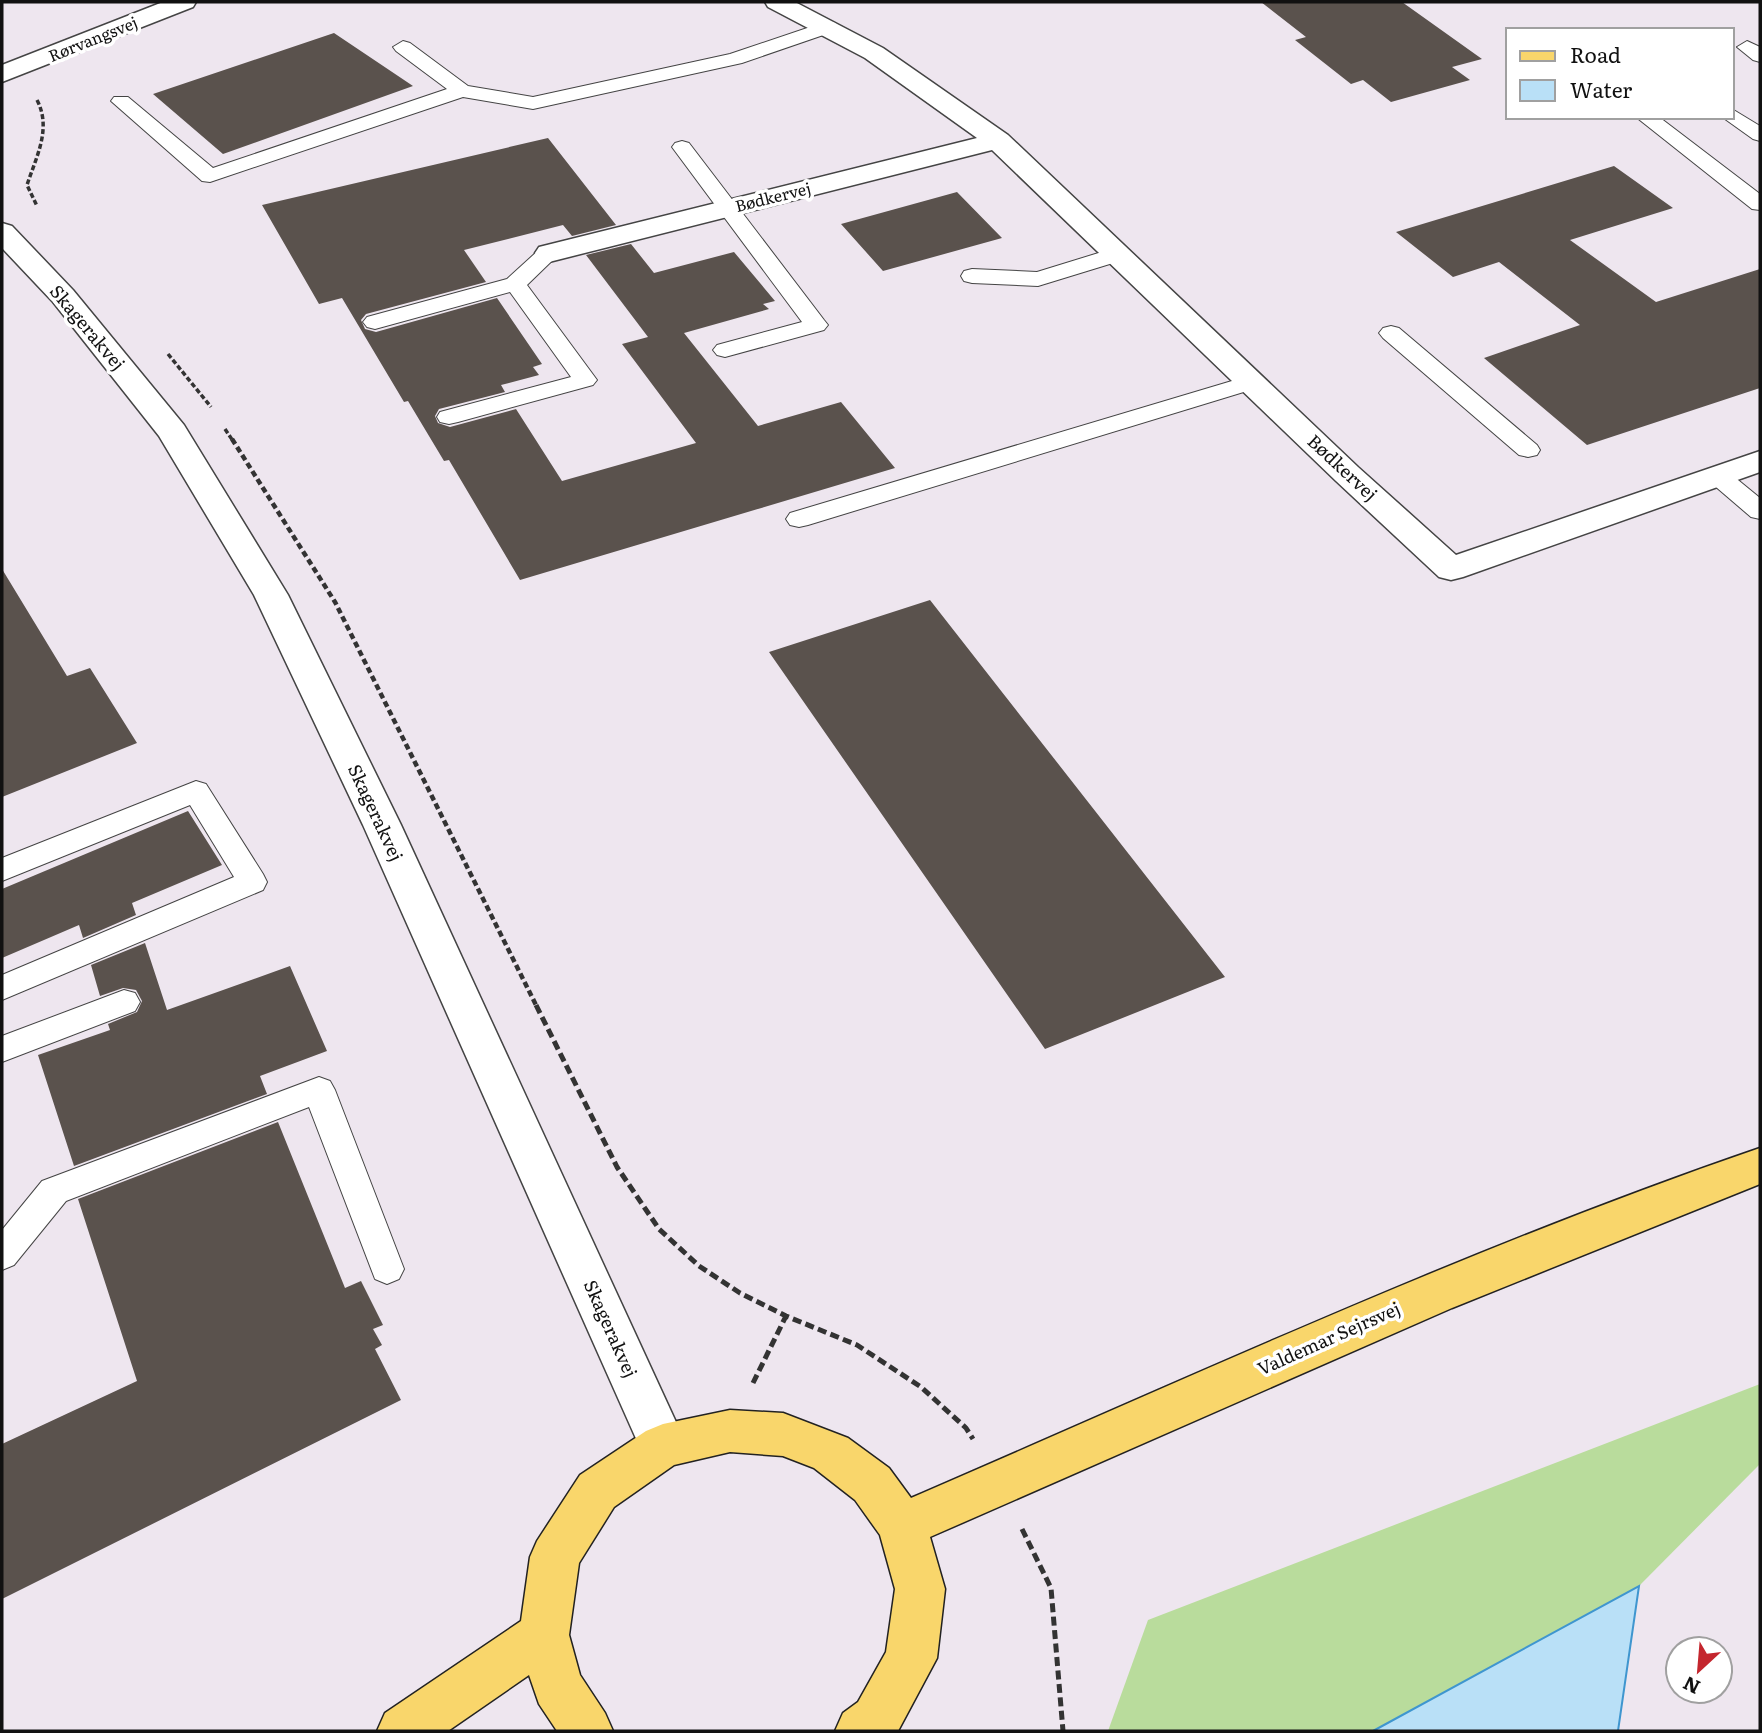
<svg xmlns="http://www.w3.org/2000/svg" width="1762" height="1733" viewBox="0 0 1762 1733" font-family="Literata,serif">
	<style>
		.industrial { fill: #eee6ef; fill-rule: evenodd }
		.forest { fill: #b9dc9c }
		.water { fill: #b9e0f7; stroke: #3f96cf; stroke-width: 2 }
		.building { fill: #5a524d }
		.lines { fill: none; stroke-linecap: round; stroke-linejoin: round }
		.service-casing { stroke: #444; stroke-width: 2 }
		.minor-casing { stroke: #444; stroke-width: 3 }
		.tertiary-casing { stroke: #444; stroke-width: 3 }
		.primary-casing { stroke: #222; stroke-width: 3 }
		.path-far2 { stroke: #333; stroke-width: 3.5; stroke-dasharray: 5 2.5; stroke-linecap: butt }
		.path-far1 { stroke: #333; stroke-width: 4.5; stroke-dasharray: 6 3.5; stroke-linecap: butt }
		.path { stroke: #333; stroke-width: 5; stroke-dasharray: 9 4.5; stroke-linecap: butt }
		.service { fill: #fff; fill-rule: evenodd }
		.minor { fill: #fff; fill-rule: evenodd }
		.tertiary { fill: #fff; fill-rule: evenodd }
		.primary { fill: #f9d66b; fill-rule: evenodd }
		.labels { text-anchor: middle; stroke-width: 7; stroke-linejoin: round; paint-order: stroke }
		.far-street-label { font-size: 16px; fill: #111; stroke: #fff }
		.street-label { font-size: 18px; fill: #111; stroke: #fff }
	</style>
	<rect width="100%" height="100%" fill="#fffdf5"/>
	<!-- industrial -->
	<path class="industrial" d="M2,2H1760V1731H2ZM1508,30H1732V117H1508ZM1678,1649H1720V1691H1678Z"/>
	<!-- forest -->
	<path class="forest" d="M1760,1384V1464L1639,1586L1373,1731H1108L1148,1620Z"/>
	<!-- water -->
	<path class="water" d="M1639,1586L1618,1731H1373Z"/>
	<!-- building -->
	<path class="building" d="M1261,2H1402L1482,59L1452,67L1470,80L1391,102L1363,80L1351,84L1295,40L1306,37Z
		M334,33L413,86L223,154L153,94Z
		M548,138L616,225L572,236L563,225L464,250L486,282L366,314L361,320L365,329L376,332L497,298L542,364L533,367L539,375L501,385L505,392L439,409L435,416L438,423L450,427L516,409L562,481L696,443L622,344L648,337L586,255L631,244L654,273L734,252L775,301L763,304L769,309L684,333L758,426L841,402L895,468L520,580L449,460L444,461L408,401L404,402L342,298L319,304L262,205Z
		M1614,166L1673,208L1570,240L1656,302L1760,269V388L1587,445L1484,358L1580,325L1499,262L1453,277L1396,232Z
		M957,192L1002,238L883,271L841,224Z
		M2,569L67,676L90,668L137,743L2,797Z
		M930,600L1225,977L1045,1049L769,652Z
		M188,811L222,865L132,903L136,915L83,938L79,925L2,958V889Z
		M145,943L167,1010L290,966L327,1051L260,1076L267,1094L74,1166L38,1055L110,1030L108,1024L137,1012L142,1001L136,990L123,988L100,996L91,965Z
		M278,1122L345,1288L361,1281L383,1325L373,1329L382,1345L375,1349L401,1400L2,1599V1444L137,1381L78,1199Z"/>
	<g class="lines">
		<!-- service casing -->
		<g class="service-casing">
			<path id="service" d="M828,21L835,23L838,27L835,31L742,63L533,109L463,97L210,182L202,181L111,101L114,97H128L213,168L447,89L396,51L393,47L403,41L410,43L468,86L533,97L730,54Z
				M1747,41L1760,47V62L1753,60L1737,47Z
				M1732,109L1760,126V141L1753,139L1725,119L1723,117H1732Z
				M1636,117H1659L1760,194V210L1752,209Z
				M682,141L689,143L824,320L828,325L824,330L725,357L717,355L713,350L717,345L802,322L672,147L675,143Z
				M549,246L557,248L560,253L527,285L597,380L593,385L458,422L449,424L440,422L437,417L440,412L571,377L510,292L375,329L367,327L363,322L367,317L507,279L541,248Z
				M1118,247L1126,249L1129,254L1126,259L1038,286L972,283L964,281L961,276L964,271L972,269L1037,272Z
				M1391,326L1399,328L1537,445L1540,450L1537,455L1528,457L1519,455L1383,338L1379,333L1383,328Z
				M1252,375L1260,377L1264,382L1260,387L808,525L799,527L790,525L786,519L790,513Z
				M1718,468L1727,471L1760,498V519L1751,517L1709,481L1706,476L1709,471Z
				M196,781L206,784L263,874L267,882L263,890L2,1000V975L234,877L190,805L2,881V858Z
				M124,990L135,993L140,1002L135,1011L2,1062V1036Z
				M319,1077L330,1081L335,1090L404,1269L399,1279L387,1284L375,1279L309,1107L66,1201L14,1265L2,1270V1230L42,1181Z"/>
		</g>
		<!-- minor casing -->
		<g class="minor-casing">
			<path id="minor" d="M163,2H196L193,7L2,82V65Z
				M765,2H795L883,48L1008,135L1358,467L1456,555L1760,451V472L1463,577L1451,580L1439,577L1336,481L992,150L549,262L539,259L535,253L539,247L977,138L865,58L768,7Z"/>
		</g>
		<!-- tertiary casing -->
		<g class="tertiary-casing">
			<path id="tertiary" d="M2,223L12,226L73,290L184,425L288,595L401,825L687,1446L680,1461L663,1468L646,1461L363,825L254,595L159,436L53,302L2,248Z"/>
		</g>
		<!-- primary casing -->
		<g class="primary-casing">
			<path id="primary" d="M1760,1148V1184L1452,1308L930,1537L945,1589L937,1658L898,1731H835L843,1713L858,1702L886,1652L895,1589L880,1535L855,1500L814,1468L783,1456L730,1452L674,1465L614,1507L579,1563L569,1635L580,1675L605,1713L613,1731H557L539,1704L529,1675L448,1731H377L385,1713L521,1621L530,1557L537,1541L580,1475L646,1431L663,1424L730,1410L783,1413L848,1438L889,1468L911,1498C1191,1377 1471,1247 1760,1148Z"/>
		</g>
		<!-- path-far2 -->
		<path class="path-far2" d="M37,100C52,129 36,157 27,185L37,206
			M168,354L211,407
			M225,429L233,441"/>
		<!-- path-far1 -->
		<path class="path-far1" d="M232,439L335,602L537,1007"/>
		<!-- path -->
		<path class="path" d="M536,1005L617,1167L659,1229L699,1266L740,1293L786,1316L857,1345L921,1387L966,1428L973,1439
			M753,1383L786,1316
			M1022,1529L1051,1588L1063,1731"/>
		<!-- service -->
		<use href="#service" class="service"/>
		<!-- minor -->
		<use href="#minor" class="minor"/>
		<!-- tertiary -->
		<use href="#tertiary" class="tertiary"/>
		<!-- primary -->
		<use href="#primary" class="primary"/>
	</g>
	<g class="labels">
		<!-- far-street labels -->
		<g class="far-street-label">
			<text transform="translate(93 39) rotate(-22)" y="6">Rørvangsvej</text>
			<text transform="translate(773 197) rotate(-14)" y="6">Bødkervej</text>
		</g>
		<!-- street labels -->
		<g class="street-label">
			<text transform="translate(87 328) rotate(50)" y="6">Skagerakvej</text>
			<text transform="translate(1342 468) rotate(43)" y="6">Bødkervej</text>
			<text transform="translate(375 813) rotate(65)" y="6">Skagerakvej</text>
			<text transform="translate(610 1329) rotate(66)" y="6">Skagerakvej</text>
			<text transform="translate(1329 1339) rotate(-24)" y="6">Valdemar Sejrsvej</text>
		</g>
	</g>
	<!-- border -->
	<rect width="1762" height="1733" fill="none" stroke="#111111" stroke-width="7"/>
	<!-- legend -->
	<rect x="1506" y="28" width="228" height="91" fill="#ffffff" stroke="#a0a0a0" stroke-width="2"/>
	<rect x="1520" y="51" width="35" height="10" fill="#f9d66b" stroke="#a0a0a0" stroke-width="2"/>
	<text x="1570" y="63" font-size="21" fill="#111111">Road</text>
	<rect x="1520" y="80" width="35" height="21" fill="#b9e0f7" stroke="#a0a0a0" stroke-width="2"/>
	<text x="1570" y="98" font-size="21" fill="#111111">Water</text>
	<!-- north arrow -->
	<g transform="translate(1699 1670) rotate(206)"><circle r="33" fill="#ffffff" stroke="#a0a0a0" stroke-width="2"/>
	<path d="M0-5L12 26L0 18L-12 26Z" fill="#c4262e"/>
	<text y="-10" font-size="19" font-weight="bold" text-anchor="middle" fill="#111111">N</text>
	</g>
</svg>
